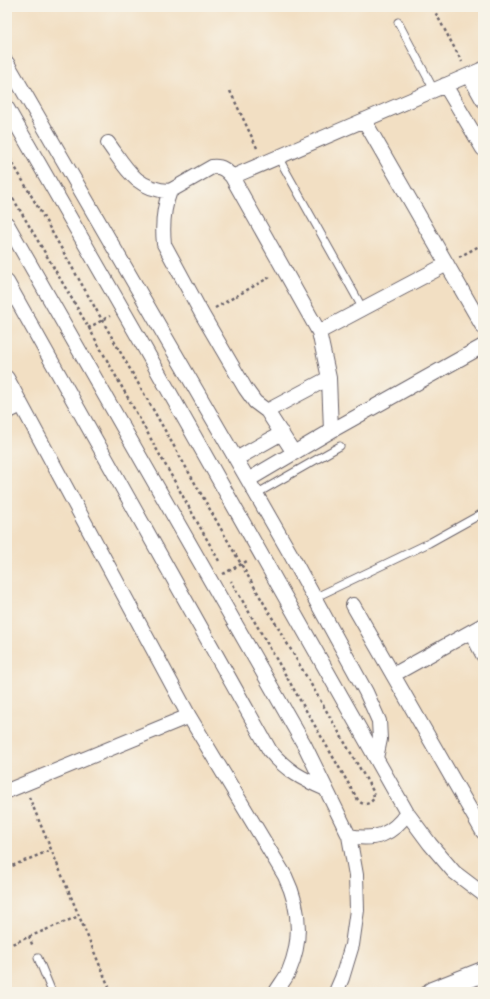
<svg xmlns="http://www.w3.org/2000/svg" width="490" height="999" viewBox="0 0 490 999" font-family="Caveat,sans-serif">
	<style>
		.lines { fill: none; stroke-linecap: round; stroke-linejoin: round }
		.lane-casing { stroke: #6b646b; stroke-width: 9 }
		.street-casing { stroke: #6b646b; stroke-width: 16 }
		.secondary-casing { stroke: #6b646b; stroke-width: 22 }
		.path { stroke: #6b646b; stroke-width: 2.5; stroke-dasharray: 3 3; stroke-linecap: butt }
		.lane { stroke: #fff; stroke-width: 7 }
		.street { stroke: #fff; stroke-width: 14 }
		.secondary { stroke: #fff; stroke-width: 20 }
	</style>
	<rect width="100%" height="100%" fill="#f7f3e8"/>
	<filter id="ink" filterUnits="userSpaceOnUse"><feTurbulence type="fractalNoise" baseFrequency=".025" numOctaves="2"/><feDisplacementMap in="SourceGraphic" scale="8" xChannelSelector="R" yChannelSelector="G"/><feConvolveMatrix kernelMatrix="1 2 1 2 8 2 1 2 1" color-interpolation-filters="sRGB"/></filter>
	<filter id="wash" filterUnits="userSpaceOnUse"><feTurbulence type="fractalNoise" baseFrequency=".012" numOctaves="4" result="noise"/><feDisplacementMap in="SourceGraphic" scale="16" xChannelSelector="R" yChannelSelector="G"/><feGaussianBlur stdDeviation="0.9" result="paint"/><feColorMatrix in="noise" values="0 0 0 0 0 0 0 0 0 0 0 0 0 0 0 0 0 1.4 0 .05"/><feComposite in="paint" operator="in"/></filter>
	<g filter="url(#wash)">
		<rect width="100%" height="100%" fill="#f2dfc3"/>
	</g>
	<g filter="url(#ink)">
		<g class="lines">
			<!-- lane casing -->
			<g class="lane-casing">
				<path id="lane" d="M398,22L434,90
					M278,157L363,309
					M256,494L340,446
					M314,598L429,543L483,513
					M38,958L52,992"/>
			</g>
			<!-- street casing -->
			<g class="street-casing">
				<path id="street" d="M7,63L236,459L291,555L366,692L379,721L380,739L376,758
					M469,75L483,100
					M445,85L483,149
					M7,108L140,340L407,813L430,844L454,872L483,894
					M364,120L483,327
					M108,143C126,168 136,190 170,191
					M232,177L483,69
					M7,224L305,746L349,836L356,875L357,910L352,945L342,978L336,992
					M7,282L270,751C287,771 302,779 326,789
					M319,332L447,264
					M7,378L189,716L285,876C300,907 303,938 289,971C286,978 280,985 276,992
					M267,411L329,378
					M7,412L21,405
					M294,453L267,411L255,402L245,388L203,316L164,244C162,225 163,209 170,191L212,167C222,166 226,170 232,177L319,332L329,378L331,431
					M236,459L282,433
					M248,480L331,431L483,346
					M353,605L483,832
					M471,632L483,655
					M393,675L483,625
					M7,791L189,716
					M349,836C375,841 392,835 407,813"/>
			</g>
			<!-- secondary casing -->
			<g class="secondary-casing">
				<path id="secondary" d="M432,992L483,972"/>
			</g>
			<!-- path -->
			<path class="path" d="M433,8L462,62
				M230,91L258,150
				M7,153L241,564L373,791L374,798C370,805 363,806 358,800L231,581
				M7,188L89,328L219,561
				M459,257L483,244
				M215,308L270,277
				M88,328L110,316
				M223,574L247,561
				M29,797L111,992
				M7,868L51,850
				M29,936L33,947
				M7,946L79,916"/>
			<!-- lane -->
			<use href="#lane" class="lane"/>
			<!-- street -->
			<use href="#street" class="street"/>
			<!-- secondary -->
			<use href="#secondary" class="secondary"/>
		</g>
	</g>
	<!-- margin -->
	<rect width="490" height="999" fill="none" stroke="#f7f3e8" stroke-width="24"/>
</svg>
